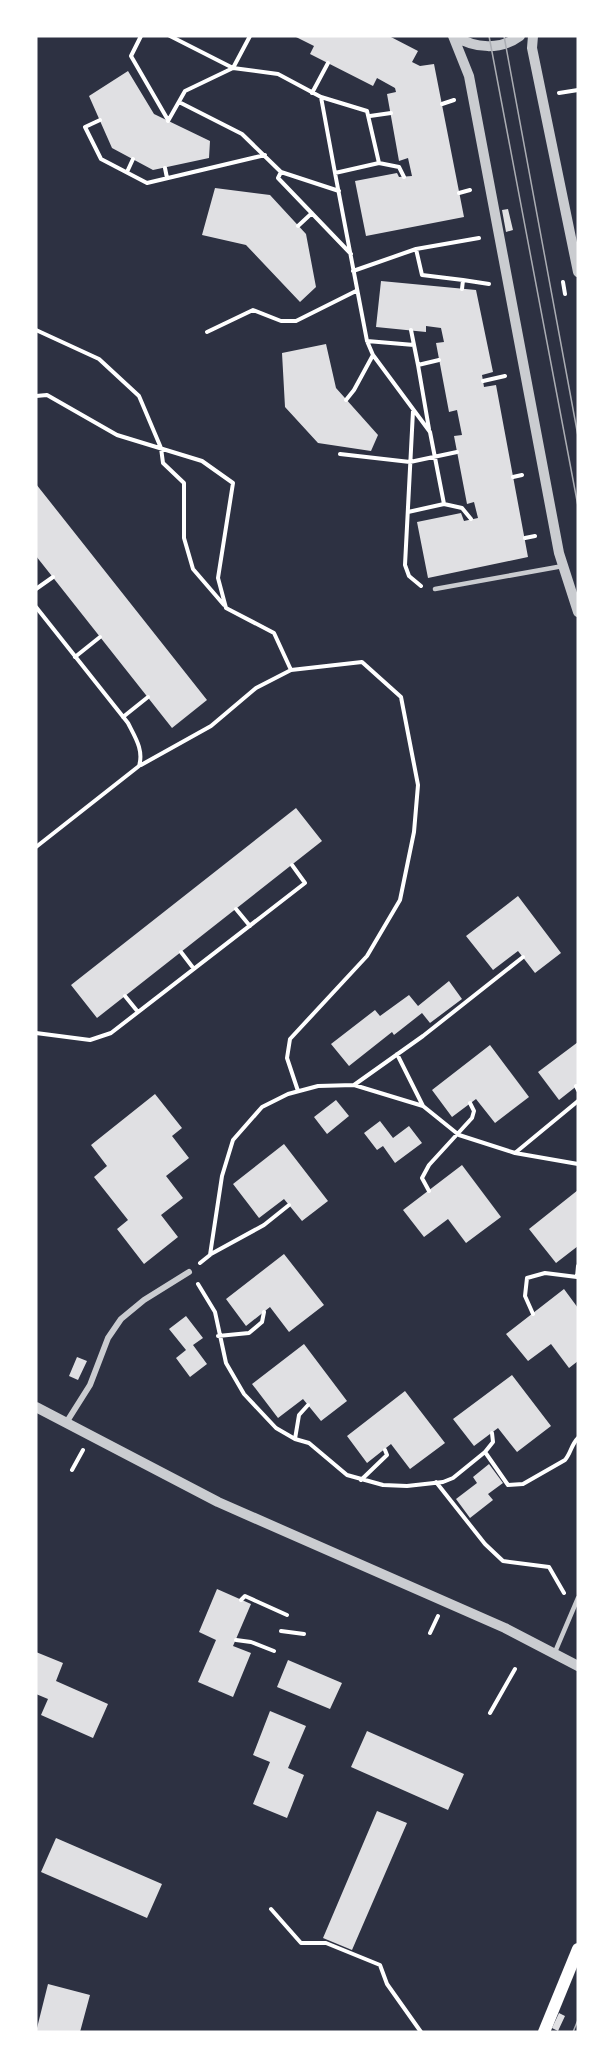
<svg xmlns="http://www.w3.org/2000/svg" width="614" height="2068" viewBox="0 0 614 2068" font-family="'PT Sans',sans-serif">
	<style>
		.building { fill: #e0e0e3 }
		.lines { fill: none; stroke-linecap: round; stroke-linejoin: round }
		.path { stroke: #fff; stroke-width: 4 }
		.service { stroke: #caccd0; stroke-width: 4.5 }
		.minor { stroke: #caccd0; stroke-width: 6 }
		.tertiary { stroke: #caccd0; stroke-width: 10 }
		.secondary { stroke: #fff; stroke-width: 12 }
		.tram { stroke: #abadb3; stroke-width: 1.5 }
	</style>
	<rect width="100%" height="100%" fill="#2d3142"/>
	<!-- building -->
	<path class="building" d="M294,36H389L418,51L412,62L420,66L434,64L464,217L366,236L355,181L397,173L399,177L412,176L408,158L399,161L387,94L396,92L395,88L377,78L373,86L310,54L314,46Z
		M128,71L154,114L210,141L209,158L153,170L112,148L89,96Z
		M215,188L270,195L306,234L316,287L300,302L246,245L202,235Z
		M508,209L513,230L506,232L502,210Z
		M381,281L476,290L493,372L482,375L484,387L496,385L528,557L428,578L417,522L461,513L464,521L478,518L474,502L467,504L454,436L462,435L457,410L449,412L436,343L444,342L441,328L426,326V332L376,327Z
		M326,344L336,388L378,435L371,451L318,443L285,407L282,353Z
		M36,484L207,700L172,728L36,556Z
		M296,808L322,841L97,1018L71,985Z
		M518,896L561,953L535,973L518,951L493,970L466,936Z
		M449,981L462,999L430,1023L422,1013L394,1035L392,1032L349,1066L331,1044L375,1010L380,1016L409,995L418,1006Z
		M578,1042V1085L559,1100L538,1072Z
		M490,1045L529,1097L495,1123L476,1099L452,1117L432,1090Z
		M155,1094L182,1128L172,1136L189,1158L166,1176L183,1198L161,1215L178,1237L144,1264L117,1229L128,1220L94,1177L107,1166L91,1145Z
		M336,1100L349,1116L327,1134L314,1117Z
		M380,1121L393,1138L409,1126L422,1143L395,1163L383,1146L377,1150L364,1133Z
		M284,1144L328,1201L302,1221L284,1199L259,1218L233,1184Z
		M462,1165L501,1217L466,1243L448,1219L424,1237L403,1210Z
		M578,1190V1246L556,1263L529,1229Z
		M284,1254L324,1305L289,1332L270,1307L246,1326L226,1299Z
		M564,1289L578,1308V1361L569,1368L551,1344L528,1361L506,1334Z
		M186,1316L203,1338L193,1345L207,1364L190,1377L176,1358L186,1350L169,1329Z
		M304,1344L347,1401L321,1421L303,1399L278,1418L252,1384Z
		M77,1357L87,1361L78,1380L69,1376Z
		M512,1375L551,1426L517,1452L498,1428L474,1446L453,1419Z
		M405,1391L445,1443L410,1469L391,1444L367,1463L347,1436Z
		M489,1464L503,1483L488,1494L493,1500L470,1518L456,1499L477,1483L473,1477Z
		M217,1589L251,1604L233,1646L251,1653L233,1697L198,1682L216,1640L199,1632Z
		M36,1652L63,1663L56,1681L108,1704L93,1738L41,1715L48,1699L36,1694Z
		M288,1660L342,1683L330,1709L277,1687Z
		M270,1711L306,1726L288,1768L304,1775L287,1818L253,1804L270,1762L253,1755Z
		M367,1731L464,1774L448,1810L351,1767Z
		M377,1811L407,1823L352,1950L323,1938Z
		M56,1838L162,1884L147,1918L41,1872Z
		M48,1984L90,1995L80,2032H36Z
		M559,2013L565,2016L558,2031L552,2028Z"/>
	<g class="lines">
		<!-- path -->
		<path class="path" d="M141,36L131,56L168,120
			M170,36L233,68L278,74L321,97L367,111L379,163L335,173L367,341L373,355L430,432L444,504L462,508L471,519
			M312,93L328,63
			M559,93L578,90
			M321,97L335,173
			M179,102L242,134L281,172L339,191
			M442,104L454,100
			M370,116L391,113
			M100,120L85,127L101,159L147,183L265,155
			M168,121L185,91L233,68L250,36
			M379,163L399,167L404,177
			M165,168L167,178
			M127,172L133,159
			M281,172L278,178L351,254
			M459,193L470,190
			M298,226L312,213
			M353,271L416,249
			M463,280L489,284
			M563,282L565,294
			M462,289L463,280L422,275L416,249L479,238
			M36,330L99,359L139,396L161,448L163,463L184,483V538L193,569L224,605
			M207,332L253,310L281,321H296L356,291
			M367,341L414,345L411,330
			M414,345L418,365L439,360
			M418,365L429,429
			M483,381L505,376
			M36,396L47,395L117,435L202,461L233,483L218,578L226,608L274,633L291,670L362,662L401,697L418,785L414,832L400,900L367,956L290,1039L287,1058L298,1091
			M346,400L354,390L373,355
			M413,411L405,565L409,576L421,586
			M340,454L410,462L457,452
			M513,477L522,475
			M408,512L444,504
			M525,538L535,536
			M36,589L53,577
			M36,607L128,723C135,737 144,750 139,766L36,847
			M75,657L100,637
			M123,717L148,697
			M141,765L211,726L256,688L291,670
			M236,909L250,926
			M181,952L194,969
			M125,996L138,1012
			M36,1033L90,1040L111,1033L305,883L292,865
			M397,1054L423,1106
			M354,1085L423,1036L523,957
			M576,1086L578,1090
			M515,1153L578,1101
			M429,1191L422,1178L429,1165L472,1118L474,1111L470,1103
			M211,1254L264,1225L289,1205
			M200,1263L210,1255L222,1176L233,1140L262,1107L288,1094L318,1086L354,1085L423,1106L459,1135L515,1153L578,1164
			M577,1277L578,1266
			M198,1284L215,1312L226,1363L244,1394L276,1428L295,1439L309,1443L347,1475L383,1485L407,1486L443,1482L453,1478L485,1452L508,1485L523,1484L565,1460C571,1453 571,1445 578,1438
			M533,1314L525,1296L527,1278L545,1273L577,1277
			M218,1336L249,1333L262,1322L264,1312
			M295,1439L299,1415L308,1405
			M485,1452L493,1442L492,1433
			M72,1470L83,1450
			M361,1480L387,1455L385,1450
			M436,1482L485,1544L503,1561L549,1567L564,1593
			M241,1600L245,1596L287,1615
			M281,1631L304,1634
			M430,1633L438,1616
			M236,1640L251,1642L274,1651
			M490,1713L515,1669
			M271,1909L301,1943H326L380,1965L387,1984L421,2032"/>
		<!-- service -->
		<path class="service" d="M435,589L563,566
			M555,1652L578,1598"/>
		<!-- minor -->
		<path class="minor" d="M66,1423L90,1385L108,1338L121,1319L144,1300L189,1272"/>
		<!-- tertiary -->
		<path class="tertiary" d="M453,36L469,76L559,553L578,612
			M455,36C475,49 501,50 520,36
			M533,36L532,48L578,272
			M36,1407L218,1502L505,1628L578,1666"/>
		<!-- secondary -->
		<path class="secondary" d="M544,2032L578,1949"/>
		<!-- tram -->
		<path class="tram" d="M489,36L578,506
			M504,36L578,436
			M573,2032L578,2020"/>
	</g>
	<!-- border -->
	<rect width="614" height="2068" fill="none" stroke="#ffffff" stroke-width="75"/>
</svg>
